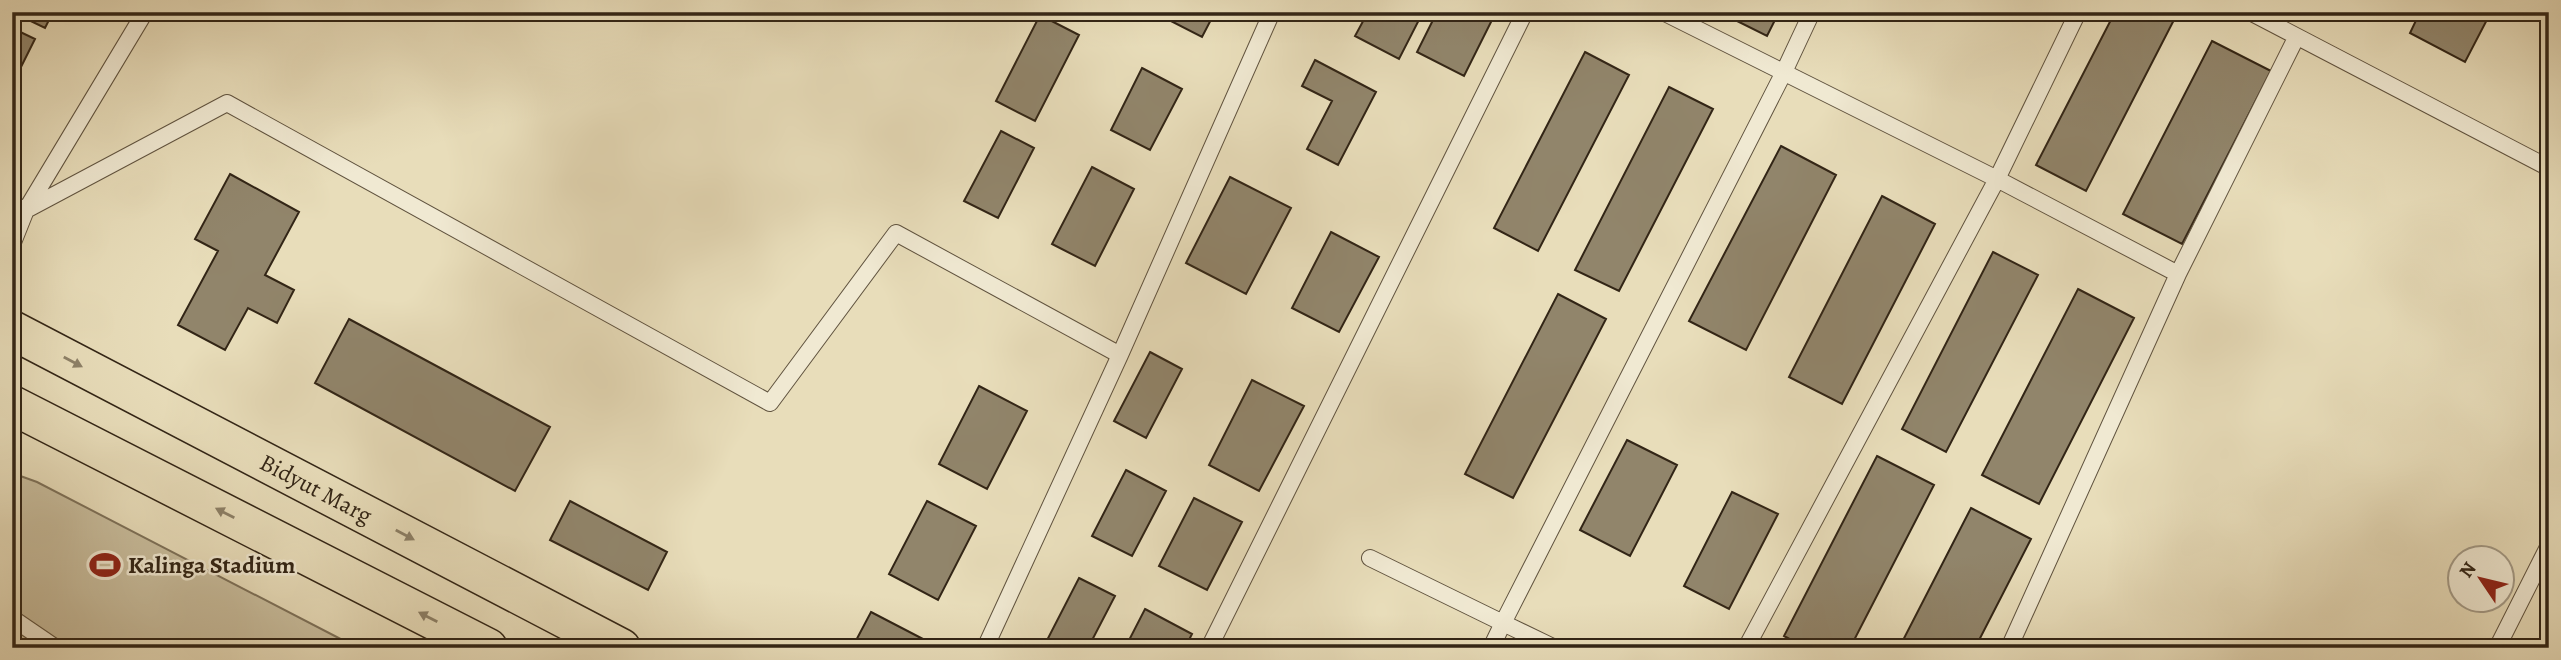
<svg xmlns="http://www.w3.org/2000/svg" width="2561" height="660" viewBox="0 0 2561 660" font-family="Alegreya,serif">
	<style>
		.garden { fill: #c9be9e; stroke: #7e725a; stroke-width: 2 }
		.building { fill: #91856b; stroke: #322516; stroke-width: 2 }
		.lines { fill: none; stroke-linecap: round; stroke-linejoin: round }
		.service-casing { stroke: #60533f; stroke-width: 18 }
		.primary-casing { stroke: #322516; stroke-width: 41 }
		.service { stroke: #f0e9d2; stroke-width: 16 }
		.primary { stroke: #e8ddba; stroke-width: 38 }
		.oneway { fill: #8d8168 }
		.labels { text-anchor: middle; stroke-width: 5; stroke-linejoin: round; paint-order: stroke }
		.street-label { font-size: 24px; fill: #322516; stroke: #f0e9d2 }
		.poi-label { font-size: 24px; font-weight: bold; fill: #322516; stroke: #f0e9d2; text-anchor: start }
	</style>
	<rect width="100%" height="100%" fill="#e8ddba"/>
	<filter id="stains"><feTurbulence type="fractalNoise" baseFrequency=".00286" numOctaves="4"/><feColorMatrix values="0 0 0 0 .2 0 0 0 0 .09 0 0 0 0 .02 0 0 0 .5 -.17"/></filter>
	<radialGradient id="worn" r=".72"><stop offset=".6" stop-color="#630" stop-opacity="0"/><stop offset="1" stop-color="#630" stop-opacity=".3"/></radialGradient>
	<!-- garden -->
	<path class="garden" d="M12,473L37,482L358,648H12Z"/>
	<!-- building -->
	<path class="building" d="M12,12H53L45,28Z
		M1165,12H1215L1202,37L1163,17Z
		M1368,12H1423L1399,59L1355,36Z
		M1437,12H1496L1464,76L1417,52Z
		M1719,12H1779L1767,36Z
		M2115,12H2172L2177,14L2086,191L2036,165Z
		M2420,12H2491L2465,62L2410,33Z
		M1040,15L1079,35L1035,121L996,101Z
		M12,28L35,39L12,85Z
		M2212,41L2271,71L2182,244L2123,214Z
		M1585,52L1629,75L1538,251L1494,228Z
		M1315,60L1376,92L1338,165L1307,149L1332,101L1302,86Z
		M1142,68L1182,89L1150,150L1111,130Z
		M1669,87L1713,109L1619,291L1575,270Z
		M1001,131L1034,148L998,218L964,201Z
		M1781,146L1836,175L1746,350L1689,321Z
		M1092,167L1134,189L1095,266L1052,244Z
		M230,174L299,212L265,275L294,290L277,323L248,308L225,350L178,325L218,251L195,239Z
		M1230,177L1291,208L1246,294L1186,263Z
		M1882,196L1935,224L1842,404L1789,377Z
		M1331,232L1379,257L1339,332L1292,308Z
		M1993,252L2038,275L1946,452L1902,429Z
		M2078,289L2134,318L2039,504L1982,475Z
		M1558,294L1606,319L1513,498L1465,474Z
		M349,319L550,427L515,491L315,383Z
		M1150,352L1182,369L1146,438L1114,421Z
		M1252,380L1304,406L1259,491L1209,465Z
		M979,386L1027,411L987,489L939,464Z
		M1627,440L1677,465L1630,556L1580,530Z
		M1877,456L1934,485L1850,648H1806L1784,636Z
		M1126,470L1166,491L1132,556L1092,536Z
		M1732,492L1778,514L1729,609L1684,586Z
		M1194,498L1242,522L1207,590L1159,566Z
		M570,501L667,552L648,590L550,540Z
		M927,501L976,526L938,600L889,574Z
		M1971,508L2031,539L1975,648H1899Z
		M1079,578L1115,596L1088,648H1043Z
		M1145,609L1192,634L1185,648H1125Z
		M871,612L923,639L918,648H852Z"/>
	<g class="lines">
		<!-- service casing -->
		<g class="service-casing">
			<path id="service" d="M1663,12L1997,179L2178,274
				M2250,12L2549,168
				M12,204L26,210L227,103L770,403L896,233L1120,355
				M12,245L26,210L145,12
				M1370,558L1503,623L1491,648
				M12,618L56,648
				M985,648L1120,355L1272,12
				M1209,648L1525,12
				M1555,648L1503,623L1783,74L1812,12
				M1746,648L1997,179L2078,12
				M2009,648L2178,274L2296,38
				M2497,648L2549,545"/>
		</g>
		<!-- primary casing -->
		<g class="primary-casing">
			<g id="primary">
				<path id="s1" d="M12,330L621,648"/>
				<path d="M12,405L488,648"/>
			</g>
		</g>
		<!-- service -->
		<use href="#service" class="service"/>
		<!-- primary -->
		<use href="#primary" class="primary"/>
	</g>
	<!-- one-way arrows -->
	<defs><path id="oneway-solid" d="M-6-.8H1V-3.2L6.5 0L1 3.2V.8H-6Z" transform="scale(1.75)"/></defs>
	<g class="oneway">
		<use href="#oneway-solid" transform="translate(73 362) rotate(28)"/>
		<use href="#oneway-solid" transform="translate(225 513) rotate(-153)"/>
		<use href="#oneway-solid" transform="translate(405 535) rotate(28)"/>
		<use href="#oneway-solid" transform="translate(428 617) rotate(-153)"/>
	</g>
	<!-- icons -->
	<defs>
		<g id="stadium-bare" transform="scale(2.415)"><path d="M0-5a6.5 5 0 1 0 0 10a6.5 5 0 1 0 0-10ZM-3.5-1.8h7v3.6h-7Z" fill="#8f2418" stroke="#f0e9d2" stroke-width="2.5" paint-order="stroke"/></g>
	</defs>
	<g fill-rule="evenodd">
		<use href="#stadium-bare" x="105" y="565"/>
	</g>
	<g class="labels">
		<!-- street labels -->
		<g class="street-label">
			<text dy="8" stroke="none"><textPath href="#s1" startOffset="343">Bidyut Marg</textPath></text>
		</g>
		<!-- poi labels -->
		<g class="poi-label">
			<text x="128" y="573">Kalinga Stadium</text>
		</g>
	</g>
	<!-- margin -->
	<rect width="2561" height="660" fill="none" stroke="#e8ddba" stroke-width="42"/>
	<rect x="14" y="14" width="2533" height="632" fill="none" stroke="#322516" stroke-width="3.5"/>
	<rect x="21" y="21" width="2519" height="618" fill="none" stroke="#322516" stroke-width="2"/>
	<!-- north arrow -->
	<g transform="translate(2481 579) rotate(305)"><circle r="33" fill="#f0e9d2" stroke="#a49b87" stroke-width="2"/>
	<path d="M0-5L12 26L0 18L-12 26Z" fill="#8f2418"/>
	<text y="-10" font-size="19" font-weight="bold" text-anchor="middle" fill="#322516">N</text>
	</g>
	<rect width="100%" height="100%" filter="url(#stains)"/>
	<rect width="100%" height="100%" fill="url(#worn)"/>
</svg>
